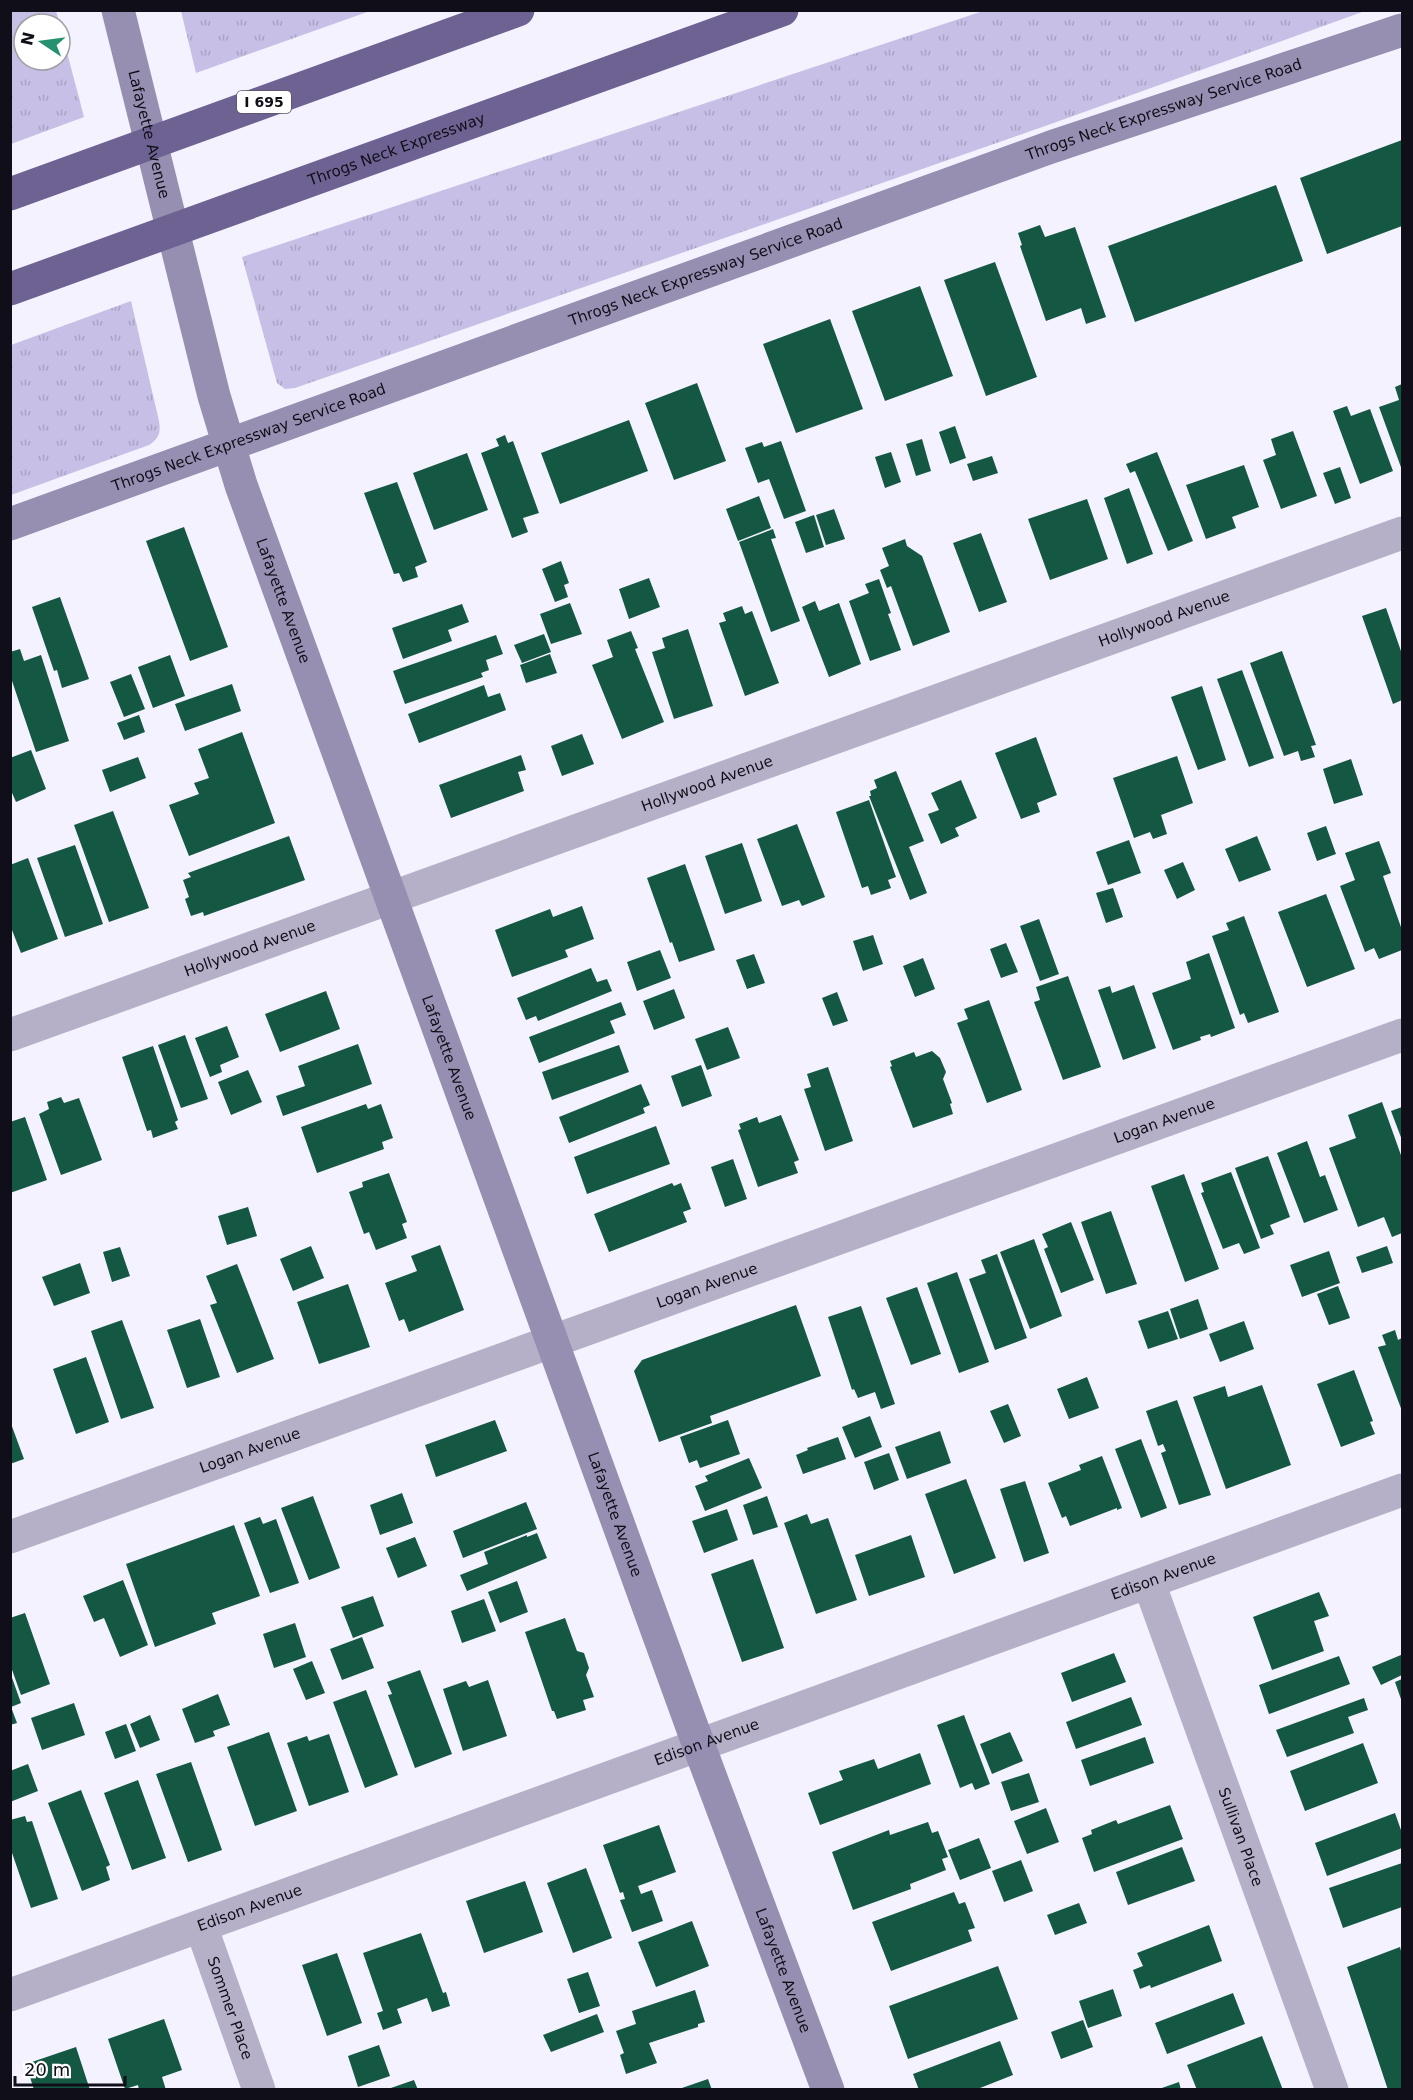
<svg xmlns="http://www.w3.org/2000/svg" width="1413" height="2100" viewBox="0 0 1413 2100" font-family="'DejaVu Sans',sans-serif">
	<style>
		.grass { fill: url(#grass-tufts) }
		.building { fill: #145742 }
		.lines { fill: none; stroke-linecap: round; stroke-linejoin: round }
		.street { stroke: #b5b0c7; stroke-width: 33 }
		.secondary { stroke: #968fb1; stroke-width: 33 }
		.highway { stroke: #6e6292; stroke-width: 33 }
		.labels { text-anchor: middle; stroke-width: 6; stroke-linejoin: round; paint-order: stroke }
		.shield { fill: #fff; stroke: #58565d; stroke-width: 1.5 }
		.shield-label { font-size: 14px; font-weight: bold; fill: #100e18 }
		.street-label { font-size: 15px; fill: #100e18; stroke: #fff }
	</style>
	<defs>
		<pattern id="grass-tufts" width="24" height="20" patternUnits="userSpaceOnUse" patternTransform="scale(1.5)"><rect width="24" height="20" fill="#c7bfe6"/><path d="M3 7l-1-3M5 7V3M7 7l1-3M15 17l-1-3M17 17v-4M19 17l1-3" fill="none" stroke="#aaa3c5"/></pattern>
	</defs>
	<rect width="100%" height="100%" fill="#f4f2fe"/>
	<!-- grass -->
	<path class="grass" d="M11,10L56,11L60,24H24V60H60V26L84,117L11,144Z
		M986,10L1365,11L1048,125L295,388L285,389L277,383L242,257Z
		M181,11V10L370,11L196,73Z
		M131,301L159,421C161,433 159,438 149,445L11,495V345Z"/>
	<!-- building -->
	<path class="building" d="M1402,140V226L1327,254L1300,178Z
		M1276,185L1303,261L1135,322L1108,246Z
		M1040,225L1045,237L1075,227L1106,317L1086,324L1081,308L1046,321L1020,246L1022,245L1018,233Z
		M995,262L1037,377L986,396L944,280Z
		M920,286L953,376L885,401L852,311Z
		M830,319L863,409L796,433L763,344Z
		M697,383L726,461L674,480L645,403Z
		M1402,384V470L1379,407L1399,400L1395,387Z
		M1347,406L1351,416L1370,409L1393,471L1360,484L1333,411Z
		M629,420L648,471L560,504L541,453Z
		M955,426L966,458L950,464L939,432Z
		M1293,431L1317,496L1281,509L1263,460L1276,455L1271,439Z
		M505,435L508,443L513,441L539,513L523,518L528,532L512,538L481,453L499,446L496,439Z
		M922,439L931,471L916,476L906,444Z
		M781,441L806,511L784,519L769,479L758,483L745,448L762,442L764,447Z
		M891,452L901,482L885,488L875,457Z
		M1157,452L1193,541L1168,551L1135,471L1130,473L1126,464Z
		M467,453L488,510L434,530L413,473Z
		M992,456L998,473L973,481L967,464Z
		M1244,465L1259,507L1232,517L1236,528L1206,539L1186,485Z
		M1340,467L1351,498L1335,504L1323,473Z
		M397,482L427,562L415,567L418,577L403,582L399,573L394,574L364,493Z
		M1129,488L1153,554L1127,564L1104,498Z
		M759,496L771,528L738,541L726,509Z
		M1087,499L1108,559L1050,580L1028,519Z
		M834,509L845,539L826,545L816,515Z
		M814,515L824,547L806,553L795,522Z
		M184,527L228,647L190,661L146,541Z
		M773,529L776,538L771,539L800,621L771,632L739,542Z
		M981,533L1007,602L979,612L953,543Z
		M905,539L907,546L922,556L950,632L913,646L891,586L887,588L880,570L889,566L882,548Z
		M561,561L569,583L564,585L568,597L555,602L542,569Z
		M649,578L660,607L629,619L619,589Z
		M879,579L891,613L888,614L901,650L870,661L849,601L869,593L865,584Z
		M60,597L89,679L62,688L57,670L54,671L32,607Z
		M815,601L819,611L839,603L861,664L829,677L802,607Z
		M570,603L582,634L551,644L540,614Z
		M462,604L469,622L448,630L452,641L403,659L392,628Z
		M742,606L745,614L752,611L779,683L745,696L719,623L726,621L723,613Z
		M1386,608L1402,654V700L1393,704L1362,616Z
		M688,629L713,706L674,719L652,652L665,648L662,638Z
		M631,631L638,648L635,649L664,722L622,739L592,665L613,657L607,640Z
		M544,634L551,652L522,663L514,645Z
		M496,635L503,654L486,660L489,670L481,673L483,677L405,704L393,671Z
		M20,649L24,661L41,655L69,741L36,752L10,675V652Z
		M1282,651L1316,745L1311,746L1315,757L1301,761L1298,751L1284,756L1250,663Z
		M550,654L557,673L526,683L520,665Z
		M170,655L185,696L153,708L138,667Z
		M1242,670L1274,758L1249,767L1217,679Z
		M131,674L145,709L124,717L110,682Z
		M232,684L241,711L185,731L175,704Z
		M484,685L488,697L500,693L506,710L419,743L408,714Z
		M1202,686L1226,760L1198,770L1171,697Z
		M139,715L145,732L124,740L117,723Z
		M242,732L275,823L189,856L169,805L199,794L194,783L209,778L198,749Z
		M582,734L594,764L562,776L551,746Z
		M1036,737L1057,795L1037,803L1040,812L1021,819L995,753Z
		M31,750L46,789L16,802L10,788V758Z
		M521,755L526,770L518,772L524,791L451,818L439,785Z
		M1177,756L1193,803L1161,815L1167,834L1153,839L1150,832L1134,838L1113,778Z
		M138,757L146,778L110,792L102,770Z
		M1351,759L1363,795L1334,804L1323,769Z
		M896,771L924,841L909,847L927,893L910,900L869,796H871L870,791L877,788L874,780Z
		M961,780L977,818L955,828L959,836L941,844L928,814L939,810L931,793Z
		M869,800L896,877L888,880L891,888L871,895L868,886L862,888L836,812Z
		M113,811L149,908L109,922L74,825Z
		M797,824L825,897L802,906L799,900L782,906L757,839Z
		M1326,826L1336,854L1317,861L1307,833Z
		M289,836L305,880L204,916L203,912L191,916L185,899L189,897L183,880L191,877L188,873Z
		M1257,836L1271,870L1239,882L1225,849Z
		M1129,840L1141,873L1108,885L1096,852Z
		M1379,841L1391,873L1383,876L1402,930V950L1379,959L1374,948L1365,952L1340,886L1355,880L1345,853Z
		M742,843L762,901L725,914L705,856Z
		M75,845L103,924L65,937L37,858Z
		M28,858L58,939L21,953L10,925V865Z
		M1183,862L1195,890L1177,899L1164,870Z
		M685,864L715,950L679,962L672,942L670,943L647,878Z
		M1113,888L1123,917L1106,923L1096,893Z
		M1326,894L1355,969L1307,987L1278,912Z
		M582,906L594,939L565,950L568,957L512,977L495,930L550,909L553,917Z
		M1244,916L1279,1012L1248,1023L1244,1013L1240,1015L1212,936L1229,930L1226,923Z
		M1039,919L1059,974L1040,981L1020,926Z
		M873,935L883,964L863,971L853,941Z
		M1006,943L1018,972L1001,978L990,949Z
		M660,950L671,978L637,991L627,962Z
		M1209,953L1235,1028L1211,1037L1210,1034L1200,1037L1201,1040L1173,1050L1152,993L1191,979L1186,962Z
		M754,954L765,983L747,989L736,960Z
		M923,958L935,989L915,997L903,966Z
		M591,968L597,982L607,979L612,991L538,1021L536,1016L526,1020L517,998Z
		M1068,976L1101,1067L1063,1080L1034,1002L1040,1000L1036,987Z
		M1134,985L1156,1048L1123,1060L1098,990L1110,986L1112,993Z
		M674,989L685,1018L654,1030L643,1001Z
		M326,991L340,1029L280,1052L265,1014Z
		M837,992L848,1021L833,1026L822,998Z
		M989,1000L1022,1090L987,1103L957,1023L968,1019L964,1009Z
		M621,1002L626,1015L610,1021L615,1033L539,1063L529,1037Z
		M227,1026L239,1057L220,1065L222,1072L210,1077L195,1038Z
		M728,1027L740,1058L707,1070L695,1039Z
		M185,1035L208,1099L181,1108L158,1045Z
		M358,1044L372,1084L283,1116L276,1096L305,1086L298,1066Z
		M619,1045L629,1072L552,1100L542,1072Z
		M153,1046L178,1120L175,1122L178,1129L153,1138L151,1130L147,1131L122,1057Z
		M932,1051L940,1058L946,1072L943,1079L952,1103L950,1104L953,1114L913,1128L890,1067L892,1066L890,1061L914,1052L916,1057Z
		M701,1065L712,1096L682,1107L671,1076Z
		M828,1067L853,1141L825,1151L804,1089L811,1087L807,1074Z
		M248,1070L262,1102L231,1115L218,1082Z
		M641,1084L650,1105L643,1108L645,1113L569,1143L559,1117Z
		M61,1097L64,1103L79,1098L102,1160L61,1175L39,1114L49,1109L47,1102Z
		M1382,1102L1402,1158V1233L1392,1237L1384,1217L1358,1227L1329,1148L1356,1138L1348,1115Z
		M366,1104L368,1109L381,1104L393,1138L382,1142L384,1149L317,1173L301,1127Z
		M1402,1107V1140L1391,1111Z
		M781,1115L799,1160L794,1162L798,1173L758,1187L738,1130L741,1129L739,1124L757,1117L759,1123Z
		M25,1117L47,1180L10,1193V1122Z
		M656,1126L670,1164L587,1194L574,1157Z
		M1307,1141L1320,1177L1325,1175L1338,1210L1304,1223L1277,1153Z
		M1268,1156L1290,1217L1270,1225L1274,1234L1261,1239L1235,1168Z
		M733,1159L747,1199L725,1207L711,1167Z
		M1231,1172L1260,1248L1244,1254L1239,1243L1223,1249L1201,1193L1204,1192L1201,1183Z
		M389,1173L407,1222L402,1224L407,1238L376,1250L369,1232L364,1234L349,1192L363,1187L362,1182Z
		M1184,1174L1219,1269L1185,1282L1151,1186Z
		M672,1183L674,1186L681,1183L691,1209L683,1212L687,1222L609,1252L594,1214Z
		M248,1207L257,1236L227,1245L218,1216Z
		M1111,1211L1137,1284L1106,1294L1081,1222Z
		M1071,1222L1094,1280L1061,1293L1044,1249L1048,1247L1042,1234Z
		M1034,1239L1062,1316L1030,1329L1000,1252Z
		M440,1245L464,1310L409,1332L404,1319L399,1321L385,1283L417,1271L411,1256Z
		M311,1246L324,1278L293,1291L280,1259Z
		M1387,1246L1393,1263L1362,1273L1356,1257Z
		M120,1247L130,1276L112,1282L103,1252Z
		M1329,1251L1340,1283L1302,1297L1290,1265Z
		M997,1254L1027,1338L995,1350L969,1279L986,1273L981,1260Z
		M80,1263L90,1293L54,1306L42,1277Z
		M237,1264L274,1359L237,1373L210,1305L217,1303L206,1276Z
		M957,1272L989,1362L959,1373L927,1283Z
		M348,1284L370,1347L319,1364L297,1302Z
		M1338,1286L1350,1318L1329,1325L1317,1294Z
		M917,1287L941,1354L911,1365L886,1298Z
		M1198,1299L1208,1329L1180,1339L1170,1309Z
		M796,1305L821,1376L710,1416L712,1423L659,1442L634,1371L642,1360Z
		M861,1306L895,1404L881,1409L875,1392L858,1398L854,1389L852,1390L828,1317Z
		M1168,1311L1178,1339L1148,1349L1138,1321Z
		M200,1319L220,1377L187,1388L167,1330Z
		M122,1320L154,1408L121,1419L91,1331Z
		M1244,1321L1254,1349L1220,1362L1209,1334Z
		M1395,1330L1398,1340L1402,1338V1411L1378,1347L1386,1345L1382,1335Z
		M86,1357L109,1422L76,1434L53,1369Z
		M1354,1370L1373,1421L1370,1422L1375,1434L1341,1447L1317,1384Z
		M1087,1377L1099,1408L1069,1419L1057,1389Z
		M1262,1385L1291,1465L1226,1489L1193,1397L1225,1386L1228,1397Z
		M1177,1400L1211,1495L1179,1505L1161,1453L1166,1451L1163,1444L1158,1446L1146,1411Z
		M1008,1404L1021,1436L1004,1443L990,1411Z
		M870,1416L882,1447L855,1458L842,1427Z
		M495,1420L507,1451L436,1477L425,1445Z
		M728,1420L740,1454L700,1468L697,1460L689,1463L680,1437Z
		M10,1421L24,1459L10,1464Z
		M940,1431L951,1463L907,1479L895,1447Z
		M838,1437L846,1459L803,1474L796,1455L808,1450L807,1448Z
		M1141,1439L1167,1508L1141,1518L1115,1449Z
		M889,1453L899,1480L874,1490L864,1462Z
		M1102,1456L1122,1508L1117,1510V1508L1070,1526L1066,1516L1062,1518L1048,1483L1081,1470L1079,1465Z
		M749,1458L762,1488L705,1511L695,1486L708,1481L705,1476Z
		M966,1479L996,1558L954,1574L925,1494Z
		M1025,1481L1049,1553L1024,1562L1000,1489Z
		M402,1493L413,1523L380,1535L370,1505Z
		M313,1496L340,1568L309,1580L281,1508Z
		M767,1496L778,1527L753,1535L743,1505Z
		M526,1502L537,1529L463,1558L453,1531Z
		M727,1509L738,1540L704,1553L692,1521Z
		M807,1514L811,1524L828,1518L857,1600L816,1614L784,1523Z
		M260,1517L263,1524L276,1519L299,1583L270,1593L244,1523Z
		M234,1525L260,1596L212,1613L216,1624L155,1647L126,1564Z
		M537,1533L547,1558L467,1591L460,1575L488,1564L484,1552L527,1535V1537Z
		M911,1535L925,1577L869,1596L855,1555Z
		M415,1537L427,1566L398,1578L386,1548Z
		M753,1559L784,1648L742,1662L711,1574Z
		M123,1580L148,1645L120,1657L104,1618L94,1622L83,1596Z
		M517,1581L528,1612L500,1623L488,1592Z
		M1319,1592L1329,1616L1314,1621L1324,1651L1272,1670L1253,1617Z
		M373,1596L384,1626L353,1638L341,1607Z
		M484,1599L496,1631L462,1643L451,1611Z
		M25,1613L50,1684L21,1695L10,1664V1618Z
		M565,1618L577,1651L584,1653L589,1668L586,1675L594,1697L583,1700L586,1710L557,1719L554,1711H552L525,1632Z
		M295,1623L306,1657L274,1668L263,1634Z
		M362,1637L374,1668L342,1680L330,1649Z
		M1114,1653L1126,1682L1072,1702L1061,1673Z
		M1401,1655L1402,1675L1381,1685L1372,1667Z
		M1339,1656L1350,1684L1269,1714L1259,1685Z
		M312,1661L325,1693L306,1700L293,1669Z
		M420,1670L452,1754L415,1768L388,1695L392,1694L387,1682Z
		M11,1675L21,1703L11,1707L17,1723L10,1725Z
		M1402,1679V1702L1395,1682Z
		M488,1680L507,1736L463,1751L443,1689L466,1681L469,1687Z
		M366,1690L398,1775L365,1788L333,1702Z
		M218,1694L230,1725L213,1731L215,1736L195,1743L182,1709Z
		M1131,1697L1142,1725L1076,1749L1066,1722Z
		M1364,1698L1368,1710L1348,1717L1354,1733L1287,1757L1276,1730Z
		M74,1703L85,1735L42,1750L31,1718Z
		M150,1715L160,1740L140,1748L130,1724Z
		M964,1715L990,1784L975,1790L972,1783L960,1788L937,1725Z
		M126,1724L136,1751L115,1759L105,1732Z
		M269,1732L297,1811L255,1826L227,1747Z
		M1010,1732L1023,1761L992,1774L980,1744Z
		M329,1734L349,1792L309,1806L287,1743L307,1736L309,1741Z
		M1145,1737L1154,1763L1090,1786L1081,1760Z
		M1363,1743L1378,1783L1305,1811L1290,1771Z
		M920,1753L931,1784L820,1825L808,1793L843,1780L839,1771L874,1759L878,1769Z
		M191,1762L222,1850L188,1862L156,1774Z
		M28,1764L38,1791L10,1802V1771Z
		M1029,1773L1039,1802L1011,1811L1001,1782Z
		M138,1780L166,1858L132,1870L104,1793Z
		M81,1790L110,1865L106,1867L110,1880L82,1891L48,1803Z
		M1170,1805L1183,1839L1094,1872L1082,1838L1092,1834L1091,1830L1116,1820L1118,1824Z
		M1046,1808L1059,1842L1027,1854L1014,1821Z
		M1395,1813L1402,1833V1848L1327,1876L1315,1843Z
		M25,1816L27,1822L32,1821L58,1899L31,1908L10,1847V1820Z
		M928,1822L932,1833L938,1831L948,1857L942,1859L946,1870L910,1884L911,1889L853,1910L832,1852L889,1830L890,1835Z
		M659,1825L676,1872L638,1886L641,1894L652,1890L663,1921L632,1932L620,1900L625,1899L623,1892L620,1893L603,1845Z
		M979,1838L991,1868L960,1880L948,1850Z
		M1182,1847L1195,1881L1128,1905L1116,1872Z
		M1021,1860L1033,1891L1004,1902L992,1871Z
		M1402,1863V1907L1343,1928L1329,1888Z
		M586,1868L612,1938L573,1953L547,1883Z
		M525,1881L543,1932L484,1953L466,1901Z
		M954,1892L959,1904L965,1902L975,1928L968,1930L972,1941L891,1971L872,1922Z
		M1079,1903L1087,1923L1055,1935L1047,1915Z
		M692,1921L709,1966L656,1987L638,1942Z
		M1209,1925L1222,1961L1151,1988L1150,1985L1140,1989L1133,1970L1143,1966L1137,1953Z
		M421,1933L443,1993L446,1992L450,2006L432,2012L427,1998L397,2009L402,2023L383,2030L377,2013L383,2011L363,1953Z
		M1400,1947L1402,1955V2090H1388L1347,1967Z
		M337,1953L362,2023L327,2036L302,1965Z
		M998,1966L1018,2019L908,2059L889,2006Z
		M588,1972L600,2006L579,2013L567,1979Z
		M1113,1989L1122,2016L1088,2028L1079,2001Z
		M695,1990L705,2022L698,2024V2027L649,2043L657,2063L626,2074L620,2055L624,2053L616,2031L636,2024L632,2011Z
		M1233,1993L1245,2024L1167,2054L1155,2023Z
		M597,2014L604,2032L551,2052L543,2035Z
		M164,2019L182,2070L162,2077L166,2090H139L138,2085L125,2089L108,2039Z
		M1083,2020L1093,2047L1061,2059L1051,2032Z
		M1262,2036L1283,2090H1197L1187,2065Z
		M1000,2041L1013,2075L975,2090H919L913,2074Z
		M379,2045L390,2076L358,2087L348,2056Z
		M76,2047L90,2090H34L26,2064Z
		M708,2079L712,2090H679V2089Z
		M414,2080L418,2090H388V2089Z
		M1179,2082L1181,2090H1159V2089Z"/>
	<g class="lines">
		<!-- street -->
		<g class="street">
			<path id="s1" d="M10,1035L1402,533"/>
			<path id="s2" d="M10,1537L1402,1035"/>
			<path id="s3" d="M1149,1583L1332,2090"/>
			<path id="s4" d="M201,1926L259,2090"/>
			<path id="s5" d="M10,1995L1402,1490"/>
		</g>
		<!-- secondary -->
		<g class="secondary">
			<path id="s6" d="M118,10L214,396L241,485L699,1746L828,2090"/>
			<path id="s7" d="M10,524L1051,147L1402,30"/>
		</g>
		<!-- highway -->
		<g class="highway">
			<path d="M10,194L518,10"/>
			<path id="s8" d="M10,289L782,10"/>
		</g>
	</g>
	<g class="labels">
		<!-- shield labels -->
		<rect class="shield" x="237" y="91" width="54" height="22" rx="4.5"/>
		<g class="shield-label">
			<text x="264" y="107">I 695</text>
		</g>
		<!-- street labels -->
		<g class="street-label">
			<text dy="5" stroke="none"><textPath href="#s7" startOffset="1226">Throgs Neck Expressway Service Road</textPath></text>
			<text dy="5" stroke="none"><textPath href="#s6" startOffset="128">Lafayette Avenue</textPath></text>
			<text dy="5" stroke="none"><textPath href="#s8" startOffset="411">Throgs Neck Expressway</textPath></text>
			<text dy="5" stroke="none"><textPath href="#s7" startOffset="740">Throgs Neck Expressway Service Road</textPath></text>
			<text dy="5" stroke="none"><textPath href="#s7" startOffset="254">Throgs Neck Expressway Service Road</textPath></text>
			<text dy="5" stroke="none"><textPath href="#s6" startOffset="614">Lafayette Avenue</textPath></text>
			<text dy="5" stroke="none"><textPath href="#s1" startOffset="1227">Hollywood Avenue</textPath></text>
			<text dy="5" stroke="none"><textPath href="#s1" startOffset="741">Hollywood Avenue</textPath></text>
			<text dy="5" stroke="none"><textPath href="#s1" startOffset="255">Hollywood Avenue</textPath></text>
			<text dy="5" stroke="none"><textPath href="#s6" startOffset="1100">Lafayette Avenue</textPath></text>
			<text dy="5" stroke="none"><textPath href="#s2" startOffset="1227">Logan Avenue</textPath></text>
			<text dy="5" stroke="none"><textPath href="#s2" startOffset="741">Logan Avenue</textPath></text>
			<text dy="5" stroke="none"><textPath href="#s2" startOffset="255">Logan Avenue</textPath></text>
			<text dy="5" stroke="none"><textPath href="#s6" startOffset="1586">Lafayette Avenue</textPath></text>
			<text dy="5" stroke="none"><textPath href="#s5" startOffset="1227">Edison Avenue</textPath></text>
			<text dy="5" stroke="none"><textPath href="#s5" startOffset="741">Edison Avenue</textPath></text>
			<text dy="5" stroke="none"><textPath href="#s3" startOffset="270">Sullivan Place</textPath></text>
			<text dy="5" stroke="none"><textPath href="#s5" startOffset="255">Edison Avenue</textPath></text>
			<text dy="5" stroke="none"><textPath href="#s6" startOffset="2072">Lafayette Avenue</textPath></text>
			<text dy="5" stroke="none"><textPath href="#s4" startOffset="87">Sommer Place</textPath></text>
		</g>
	</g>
	<!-- border -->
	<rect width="1413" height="2100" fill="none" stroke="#100e18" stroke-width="24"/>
	<!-- north arrow -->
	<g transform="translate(42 42) rotate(283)"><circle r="28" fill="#ffffff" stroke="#9f9fa3" stroke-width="1.5"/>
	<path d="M0-4.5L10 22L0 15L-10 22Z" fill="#259170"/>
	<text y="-9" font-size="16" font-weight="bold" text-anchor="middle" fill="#100e18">N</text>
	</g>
	<!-- scale -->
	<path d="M15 2076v9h110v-9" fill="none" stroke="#100e18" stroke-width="3"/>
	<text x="24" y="2076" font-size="18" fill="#100e18" stroke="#ffffff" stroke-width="4.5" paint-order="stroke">20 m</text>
</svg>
